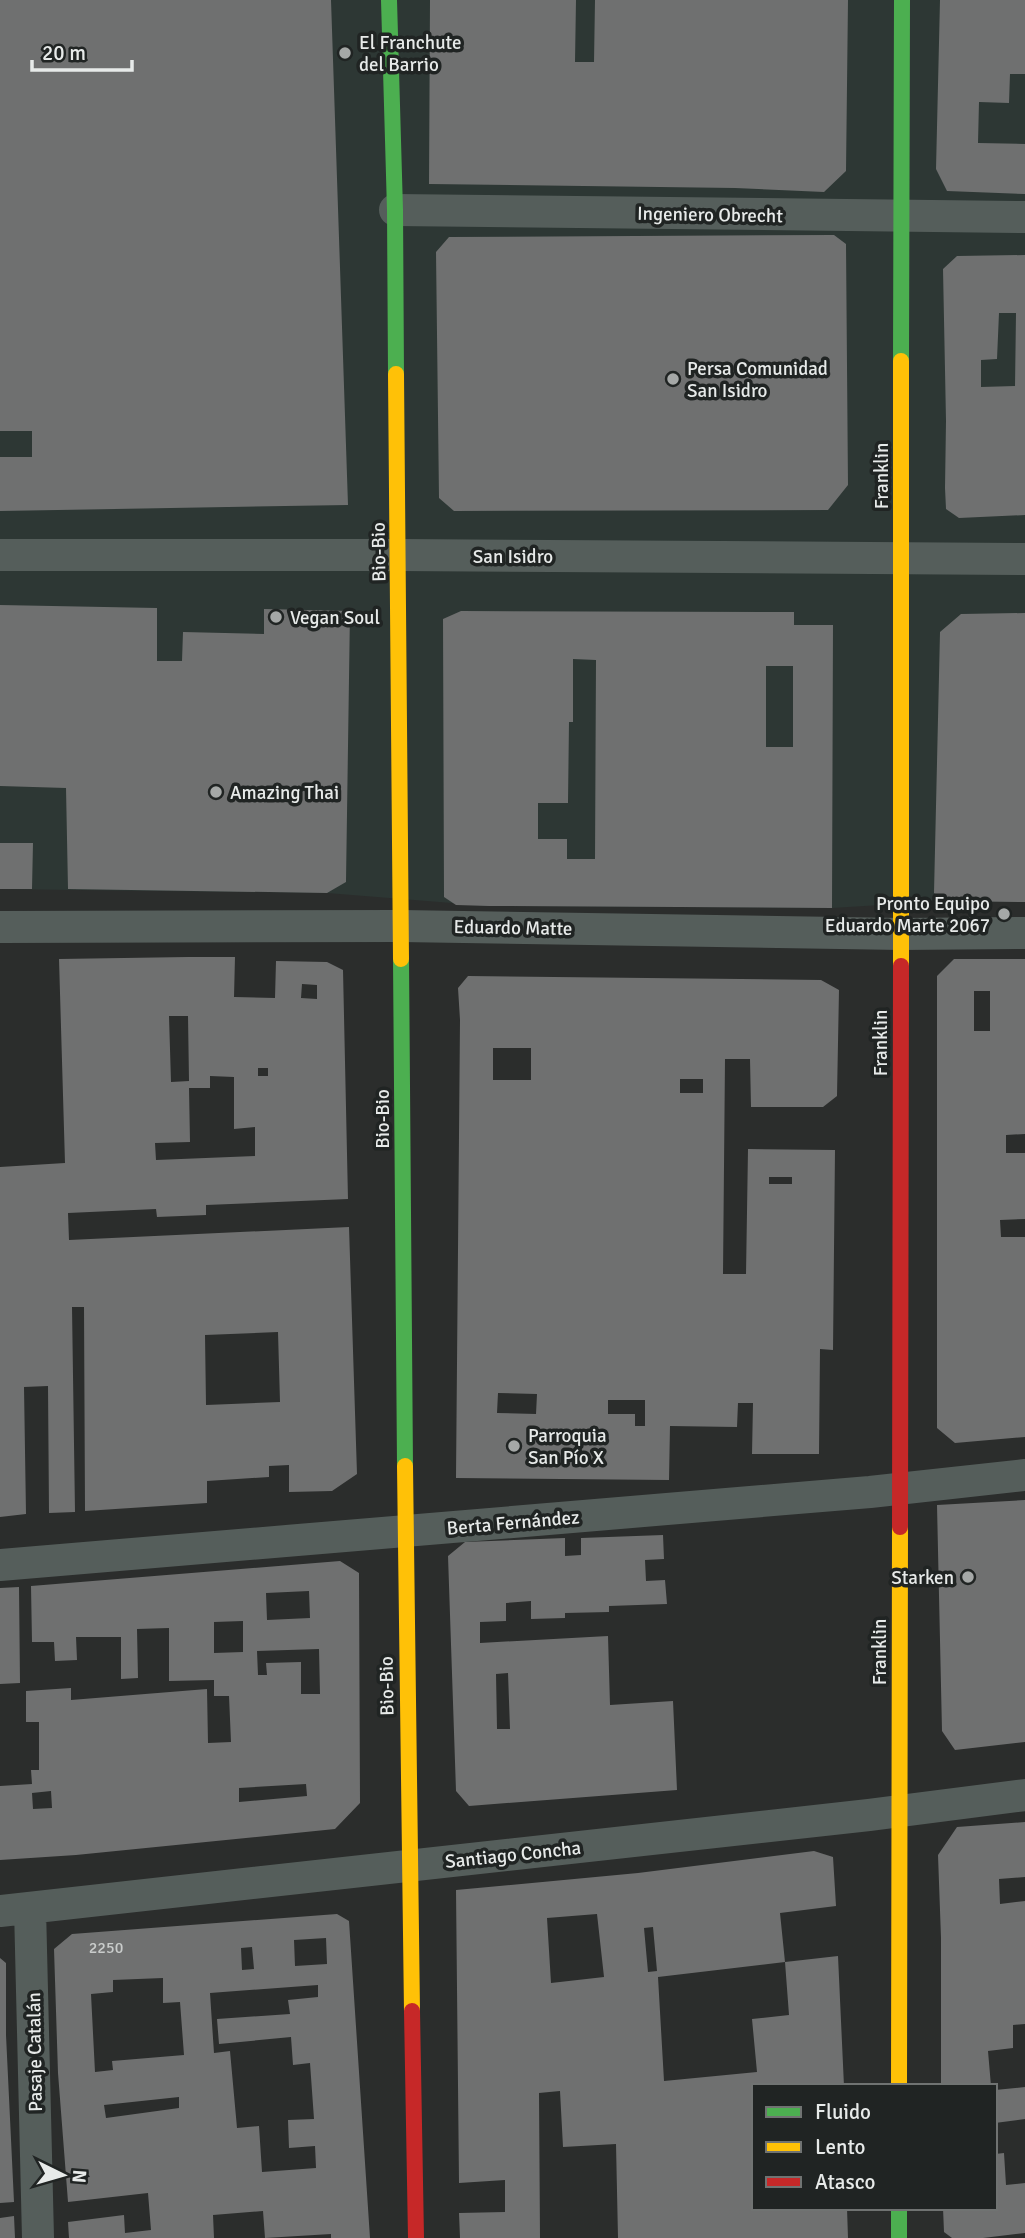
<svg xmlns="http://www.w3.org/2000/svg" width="1025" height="2238" viewBox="0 0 1025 2238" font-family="Signika,sans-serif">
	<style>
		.built { fill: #2d3734 }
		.building { fill: #6f7070; fill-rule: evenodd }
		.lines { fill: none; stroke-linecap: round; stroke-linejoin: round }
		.street { stroke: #555e5b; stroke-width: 32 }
		.fast { stroke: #4caf50; stroke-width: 16 }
		.slow { stroke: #ffc107; stroke-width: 16 }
		.jam { stroke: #c62828; stroke-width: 16 }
		.poi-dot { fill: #a5a8a7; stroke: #202423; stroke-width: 2.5 }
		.labels { text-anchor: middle; stroke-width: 7; stroke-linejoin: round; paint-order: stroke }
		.number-label { font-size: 16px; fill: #c9cccb }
		.poi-label { font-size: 19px; fill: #e7eae9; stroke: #202423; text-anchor: start }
		.street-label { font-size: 19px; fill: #e7eae9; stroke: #202423 }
	</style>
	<rect width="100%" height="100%" fill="#2b2d2c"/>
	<!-- built -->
	<path class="built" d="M0,0H1025V902L946,901L832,908L489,906L327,893L0,889Z"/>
	<!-- building -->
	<path class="building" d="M0,0H331L348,505L0,511V457H32V431H0Z
		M430,0H576L575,62H594L595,0H848L846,171L824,192L735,188L429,184Z
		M940,0H1025V74H1010L1009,103L979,102L978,143L1025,144V194L947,191L936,169Z
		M834,235L846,244L848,485L828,510L454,511L439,498L436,252L449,237Z
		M1025,255V515L959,518L946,509L945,488L946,421L943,269L957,256ZM999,313H1016L1015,386L981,387V360L997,359Z
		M0,605L157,608V661H182L183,632L264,634V609L350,611L346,882L327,893L68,889L66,788L0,786Z
		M461,611L794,612V625H833L832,908L489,906L456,905L444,897L443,619ZM573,659L596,660L595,859H567V839H538V803H568L569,722H573ZM766,666H793V747H766Z
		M1025,613V902L946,901L934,893L940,632L961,614Z
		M0,843H33L32,889H0Z
		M188,957H235L234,997L275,998L276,961L327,962L343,970L348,1199L206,1205V1215L157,1217L156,1209L68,1213L69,1240L349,1227L357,1474L332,1491L289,1492V1465L269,1466V1477L207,1481V1503L85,1511L84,1307H72L75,1512L49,1513L48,1386L24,1387L26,1514L0,1517V1167L65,1163L59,959ZM302,984L317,985V999L301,998ZM169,1016H188L189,1081L171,1082ZM258,1068H268V1076H258ZM210,1076L234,1077V1129L255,1127V1156L156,1160L155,1143L190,1142L189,1088H210ZM278,1332L280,1402L206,1405L205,1335Z
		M954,959H1025V1134L1006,1135V1153H1025V1219L1000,1220L1001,1237H1025V1437L955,1443L937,1428V976ZM974,991H990V1031H974Z
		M468,976L821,980L839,990L837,1096L823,1107H751L750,1059H725L723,1274H746L748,1149L835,1150L833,1350L820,1349L819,1454H752L753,1403H738L737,1427L670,1426L669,1480L456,1478L460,1020L458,988ZM493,1048H531V1080H493ZM680,1079H703V1093H680ZM769,1177H792V1184H769ZM498,1393L537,1394L536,1414L497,1413ZM608,1400H645V1426H635V1414H608Z
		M1025,1500V1742L955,1750L942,1731L937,1505Z
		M663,1535L664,1559L645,1560L646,1581L665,1580L667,1604L609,1606V1612L565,1613V1618L531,1619V1601L506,1603V1621L480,1622V1643L608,1636L610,1705L673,1701L677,1790L469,1806L456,1791L448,1556L465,1542L565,1538V1556L581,1555V1538ZM508,1673L510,1729H497L496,1674Z
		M340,1561L359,1573L360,1803L335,1829L76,1855L0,1860V1786L32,1784L31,1770H39V1722H26V1691L71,1688V1700L207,1689L208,1743L231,1742L229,1696H214V1680L169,1681V1628L137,1629L138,1678L121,1679V1637H76L77,1660L55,1661L54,1642H32L31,1586ZM309,1591L310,1618L267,1620L266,1593ZM243,1621V1652L214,1653V1622ZM319,1649L320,1694H301V1662L266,1663L267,1675H258L257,1651ZM306,1784L307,1796L239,1802V1788ZM51,1791L52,1808L33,1809L32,1793Z
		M19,1587L20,1683L0,1684V1588Z
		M1025,1822V1877L999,1879L1000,1904L1025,1901V2024L1013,2025V2048L988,2051L991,2086H941V1938L938,1855L957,1827Z
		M814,1851L833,1857L836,1906L780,1913L785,1962L658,1977L664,2081L757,2072L752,2019L789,2015L785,1962L838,1956L844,2086H754V2208H847L848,2238H618L616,2144L563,2147L560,2091L539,2093L540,2238H460L459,2213L505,2212V2180L459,2183L456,1890L638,1873ZM597,1914L604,1977L551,1983L547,1918ZM653,1927L657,1971L648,1972L644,1928Z
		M337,1914L349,1921L370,2238H331V2234L265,2238L263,2211L213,2215L214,2238H69L68,2222L124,2215L125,2233L151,2230L148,2193L68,2202L58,2073L54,1949L72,1934ZM326,1938L327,1964L295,1966L294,1940ZM252,1947L254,1969L242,1970L241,1948ZM163,1978V2003L180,2002L184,2055L112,2061L113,2070L95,2072L91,1994L113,1992V1980ZM318,1985V1997L288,2000L290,2014L217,2019L219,2044L291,2037L293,2065L310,2063L314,2119L288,2120L289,2148L315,2146L316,2168L262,2172L259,2126L237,2128L230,2051L214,2053L210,1993ZM179,2097V2108L106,2118L104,2105Z
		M0,1958L6,1963V2035L14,2202L0,2203Z
		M1025,2087V2119L995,2123V2090Z
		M1004,2153L1006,2185L1025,2183V2233L983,2238H952L944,2232L943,2208H995V2154Z
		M14,2216L15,2238H0V2218Z"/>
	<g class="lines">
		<!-- street -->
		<path class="street" d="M395,210L1025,217
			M0,555H399L1025,559
			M0,927L401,926L901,934L1025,933
			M0,1565L870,1492L1025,1475
			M30,1908L38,2238
			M0,1911L869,1815L1025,1795"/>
		<!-- fast -->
		<path class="fast" d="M389,0L395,210L396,374
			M901,361L902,0
			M401,959L405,1466
			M899,2208V2238"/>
		<!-- slow -->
		<path class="slow" d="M396,374L401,959
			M901,966V361
			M405,1466L412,2011
			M899,2086L900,1527"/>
		<!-- jam -->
		<path class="jam" d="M900,1527L901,966
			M412,2011L416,2238"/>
	</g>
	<!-- markers -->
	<g class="poi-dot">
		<circle cx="345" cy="53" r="7"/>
		<circle cx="673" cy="379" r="7"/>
		<circle cx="276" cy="617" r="7"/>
		<circle cx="216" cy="792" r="7"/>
		<circle cx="1004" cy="914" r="7"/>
		<circle cx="514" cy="1446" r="7"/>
		<circle cx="968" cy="1577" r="7"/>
	</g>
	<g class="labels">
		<!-- number labels -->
		<g class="number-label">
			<text x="106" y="1953">2250</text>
		</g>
		<!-- poi labels -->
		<g class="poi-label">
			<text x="359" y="49">El Franchute<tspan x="359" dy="22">del Barrio</tspan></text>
			<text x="687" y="375">Persa Comunidad<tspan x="687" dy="22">San Isidro</tspan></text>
			<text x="290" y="624">Vegan Soul</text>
			<text x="230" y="799">Amazing Thai</text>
			<text x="990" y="910" text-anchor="end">Pronto Equipo<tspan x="990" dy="22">Eduardo Marte 2067</tspan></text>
			<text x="528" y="1442">Parroquia<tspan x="528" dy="22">San Pío X</tspan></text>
			<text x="954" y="1584" text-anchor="end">Starken</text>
		</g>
		<!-- street labels -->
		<g class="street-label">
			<text transform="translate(710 214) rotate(1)" y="7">Ingeniero Obrecht</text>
			<text transform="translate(881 476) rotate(-90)" y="7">Franklin</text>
			<text transform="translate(378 552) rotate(-91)" y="7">Bio-Bio</text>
			<text x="513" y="563">San Isidro</text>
			<text transform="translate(513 927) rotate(1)" y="7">Eduardo Matte</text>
			<text transform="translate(880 1043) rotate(-90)" y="7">Franklin</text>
			<text transform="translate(382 1119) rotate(-90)" y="7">Bio-Bio</text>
			<text transform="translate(513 1522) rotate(-5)" y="7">Berta Fernández</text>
			<text transform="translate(879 1652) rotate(-90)" y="7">Franklin</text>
			<text transform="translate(386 1686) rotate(-91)" y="7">Bio-Bio</text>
			<text transform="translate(513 1854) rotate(-6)" y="7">Santiago Concha</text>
			<text transform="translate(34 2052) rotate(-91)" y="7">Pasaje Catalán</text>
		</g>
	</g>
	<!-- legend -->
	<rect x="752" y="2084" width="245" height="126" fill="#202423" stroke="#707372" stroke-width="2"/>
	<rect x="766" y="2107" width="35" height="10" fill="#4caf50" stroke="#707372" stroke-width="2"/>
	<text x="815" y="2119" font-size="21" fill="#e7eae9">Fluido</text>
	<rect x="766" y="2142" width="35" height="10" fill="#ffc107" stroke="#707372" stroke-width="2"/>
	<text x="815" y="2154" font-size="21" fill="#e7eae9">Lento</text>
	<rect x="766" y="2177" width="35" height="10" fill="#c62828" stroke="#707372" stroke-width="2"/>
	<text x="815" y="2189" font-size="21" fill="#e7eae9">Atasco</text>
	<!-- north arrow -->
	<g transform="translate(63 2175) rotate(95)" stroke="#202423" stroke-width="5" paint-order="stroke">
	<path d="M0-5L12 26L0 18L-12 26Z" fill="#e7eae9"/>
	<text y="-10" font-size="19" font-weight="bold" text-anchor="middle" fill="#e7eae9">N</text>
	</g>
	<!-- scale -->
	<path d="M32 60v10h100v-10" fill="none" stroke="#e7eae9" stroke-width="3.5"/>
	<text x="42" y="60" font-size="21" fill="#e7eae9" stroke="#202423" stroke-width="5" paint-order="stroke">20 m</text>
</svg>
